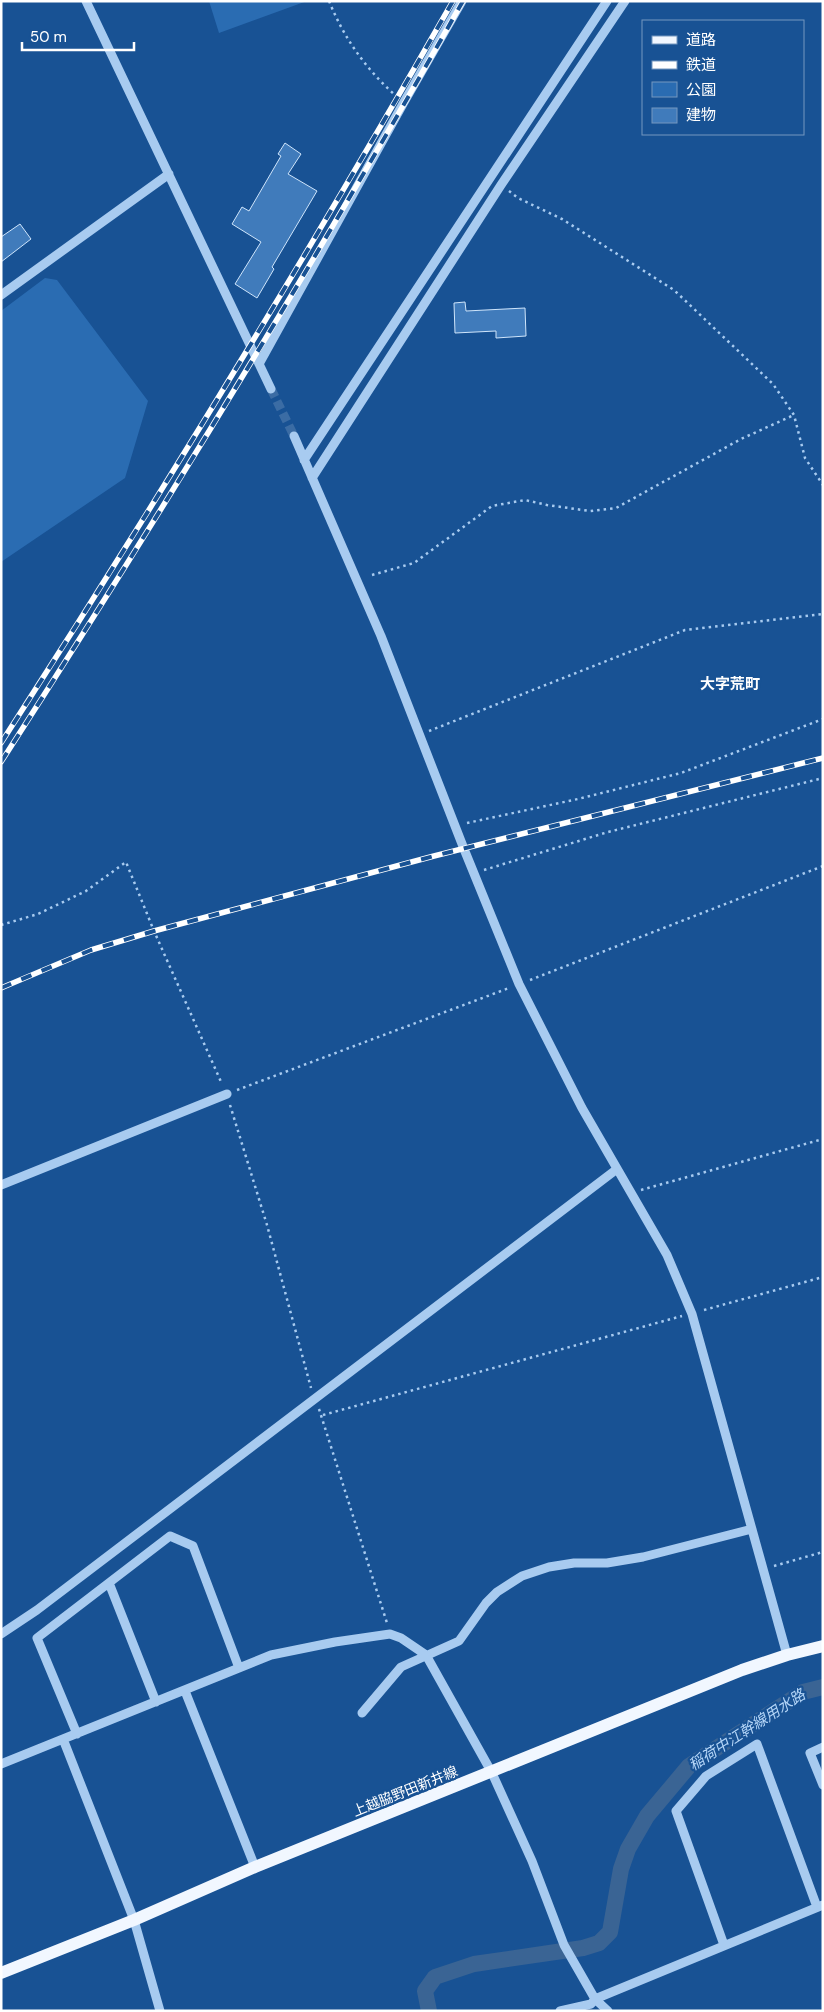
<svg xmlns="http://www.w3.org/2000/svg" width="824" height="2012" viewBox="0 0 824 2012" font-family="'DM Sans','Noto Sans JP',sans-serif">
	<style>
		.green { fill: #2a6cb2 }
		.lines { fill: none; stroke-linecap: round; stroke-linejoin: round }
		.canal { stroke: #3a6494; stroke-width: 16 }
		.building { fill: #407bbb; stroke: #cfe5fb }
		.minor-tunnel { stroke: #3b6ca4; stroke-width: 9; stroke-dasharray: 9 4.5; stroke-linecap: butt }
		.path { stroke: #a8cbf0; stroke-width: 2.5; stroke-dasharray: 2.5 4; stroke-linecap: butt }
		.minor { stroke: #a8cbf0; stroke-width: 9 }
		.major { stroke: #f1f7ff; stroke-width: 12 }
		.rail-casing { stroke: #fff; stroke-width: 5.5 }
		.rail { stroke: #185294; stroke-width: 4; stroke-dasharray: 11; stroke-linecap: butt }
		.labels { text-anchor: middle; stroke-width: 4.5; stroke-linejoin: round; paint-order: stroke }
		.street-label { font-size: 14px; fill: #fff; stroke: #185294 }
		.neighbourhood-label { font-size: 15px; font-weight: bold; fill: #fff; stroke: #185294 }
		.water-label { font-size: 15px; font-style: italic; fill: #b4d5f7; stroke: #185294 }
	</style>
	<rect width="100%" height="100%" fill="#185294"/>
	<!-- green -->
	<path class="green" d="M209,1H307L219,33Z
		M45,278L57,280L148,401L125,478L1,562V311Z"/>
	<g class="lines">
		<!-- canal -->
		<path class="canal" d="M429,2011L425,1991L435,1977L474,1964L583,1948L599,1943L610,1932L621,1869L628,1849L647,1816L689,1766L803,1692L823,1687"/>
	</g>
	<!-- building -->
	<path class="building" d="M285,143L301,154L288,174L317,191L272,267L274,269L257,298L235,284L261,242L232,224L242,207L249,211L281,156L278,154Z
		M20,224L31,239L1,262V237Z
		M465,302L466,311L525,308L526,336L496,338V331L455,333L454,303Z"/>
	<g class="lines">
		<!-- minor-tunnel -->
		<path class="minor-tunnel" d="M271,389L294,436"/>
		<!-- path -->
		<path class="path" d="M329,1C344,38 365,68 395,95
			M509,191L518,198L562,219L674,290L773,384L794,415L805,458L823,485
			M372,575L414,563L492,506L525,500L547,505L590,511L616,508L741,439L794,415
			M429,731L685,630L823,614
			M467,823L578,799L681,773L823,719
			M484,870L608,832L823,778
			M1,925L38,914L86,891L126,862L154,931L222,1084
			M530,980L823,866
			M237,1090L509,988
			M230,1105L267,1225L311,1388
			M641,1190L823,1139
			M704,1310L823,1277
			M319,1409L387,1623
			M323,1415L682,1316
			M774,1566L823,1552"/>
		<!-- minor -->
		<path class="minor" d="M86,1L271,389
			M1,295L169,174
			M259,364L404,102L462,1
			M294,436L381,636L464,849L519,984L582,1108L667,1255L692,1314L787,1655
			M304,460L607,1
			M312,478L501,185L625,1
			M1,1185L227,1094
			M109,1583L156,1702
			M1,1634L37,1610L617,1169
			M185,1691L255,1867
			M362,1713L401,1667L459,1641L486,1603L497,1592L522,1576L549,1567L574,1563H607L643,1557L752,1529
			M77,1734L37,1638L170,1536L193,1546L239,1668
			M63,1739L134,1920L160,2011
			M823,1747L810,1753L823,1785
			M1,1764L271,1655L335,1642L390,1634L401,1638L426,1655L492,1773L532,1861L564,1945L595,1999L608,2011
			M724,1945L676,1811L706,1776L757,1744L817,1907
			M560,2011L591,2004L595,1999L823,1905"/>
		<!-- major -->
		<path class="major" d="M1,1973L134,1920L255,1867L742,1670L787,1655L823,1646"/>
		<!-- rail casing -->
		<g class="rail-casing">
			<path id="rail" d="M1,743C158,500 309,253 453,1
				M1,762C162,512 317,259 463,1
				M1,988L91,950L154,931L434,856L823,758"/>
		</g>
		<!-- rail -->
		<use href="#rail" class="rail"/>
	</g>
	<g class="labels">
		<!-- street labels -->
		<g class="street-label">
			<text transform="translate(405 1791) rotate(-22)" y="5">上越脇野田新井線</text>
		</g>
		<!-- neighbourhood labels -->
		<g class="neighbourhood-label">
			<text x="730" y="689">大字荒町</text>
		</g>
		<!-- water labels -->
		<g class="water-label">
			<text transform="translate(747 1730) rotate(-33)" y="5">稲荷中江幹線用水路</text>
		</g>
	</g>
	<!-- border -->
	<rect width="824" height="2012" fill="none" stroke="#ffffff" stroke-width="5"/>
	<!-- legend -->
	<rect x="642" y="20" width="162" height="115" fill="#185294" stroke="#7497bf"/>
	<rect x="652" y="36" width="25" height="8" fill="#f1f7ff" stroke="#7497bf"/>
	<text x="686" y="45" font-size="15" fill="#ffffff">道路</text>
	<rect x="652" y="61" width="25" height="8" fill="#ffffff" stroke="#7497bf"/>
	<text x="686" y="70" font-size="15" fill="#ffffff">鉄道</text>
	<rect x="652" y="82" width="25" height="15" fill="#2a6cb2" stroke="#7497bf"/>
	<text x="686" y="95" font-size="15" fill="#ffffff">公園</text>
	<rect x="652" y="108" width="25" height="15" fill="#407bbb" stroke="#7497bf"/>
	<text x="686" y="120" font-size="15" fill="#ffffff">建物</text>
	<!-- scale -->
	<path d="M22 42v8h112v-8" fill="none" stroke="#ffffff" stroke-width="2.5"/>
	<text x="30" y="42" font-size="15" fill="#ffffff" stroke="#185294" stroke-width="4" paint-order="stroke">50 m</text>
</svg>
